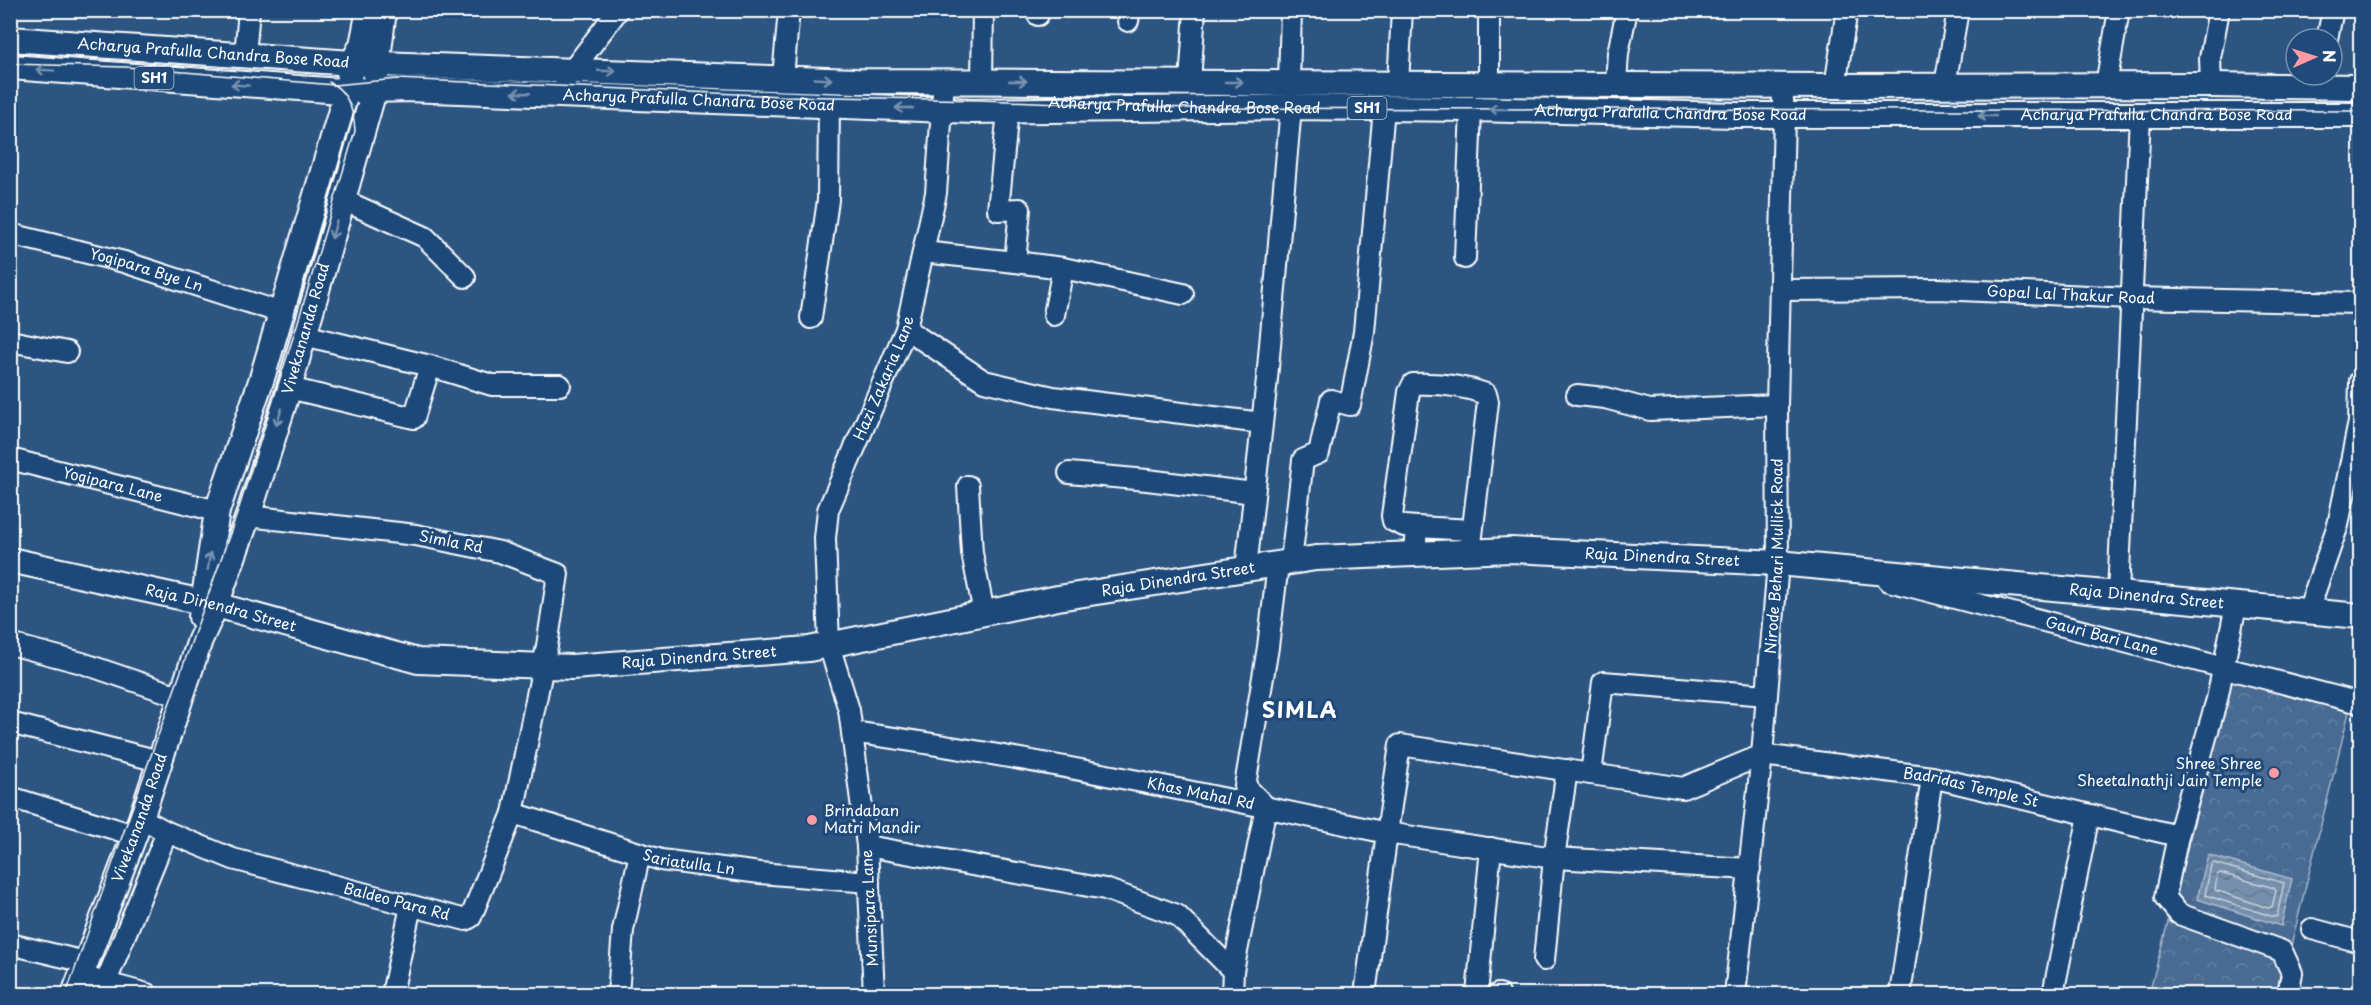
<svg xmlns="http://www.w3.org/2000/svg" width="2371" height="1005" viewBox="0 0 2371 1005" font-family="'Playpen Sans',sans-serif">
	<style>
		.park { fill: url(#park-crowns); stroke: #a4b5c8; stroke-width: 1.5 }
		.water { fill: url(#water-waves); stroke: #acbcce; stroke-width: 1.5 }
		.lines { fill: none; stroke-linecap: round; stroke-linejoin: round }
		.shore { stroke: #c7d2de; stroke-width: 1.5 }
		.minor-casing { stroke: #fff; stroke-width: 24 }
		.major-casing { stroke: #fff; stroke-width: 28 }
		.minor { stroke: #1f4a7a; stroke-width: 20 }
		.major { stroke: #1f4a7a; stroke-width: 24 }
		.tram { stroke: #fff; stroke-width: 1.5 }
		.oneway { stroke: #7992af }
		.poi-dot { fill: #ff9aa2; stroke: #1f4a7a; stroke-width: 2 }
		.labels { text-anchor: middle; stroke-width: 6; stroke-linejoin: round; paint-order: stroke }
		.shield { fill: #1f4a7a; stroke: #bcc9d7; stroke-width: 1.5 }
		.shield-label { font-size: 14px; font-weight: bold; fill: #fff }
		.street-label { font-size: 15px; fill: #fff; stroke: #1f4a7a }
		.poi-label { font-size: 15px; fill: #fff; stroke: #1f4a7a; text-anchor: end }
		.district-label { font-size: 21px; font-weight: bold; letter-spacing: 1.5px; fill: #fff; stroke: #1f4a7a }
	</style>
	<defs>
		<pattern id="park-crowns" width="20" height="18" patternUnits="userSpaceOnUse" patternTransform="scale(1.5)"><rect width="20" height="18" fill="#486b92"/><path d="M2 6a3 3 0 1 1 6 0M12 15a3 3 0 1 1 6 0" fill="none" stroke="#6381a2"/></pattern>
		<pattern id="water-waves" width="16" height="10" patternUnits="userSpaceOnUse" patternTransform="scale(1.5)"><rect width="16" height="10" fill="#748fad"/><path d="M0 5q4-4 8 0t8 0" fill="none" stroke="#66788b"/></pattern>
	</defs>
	<rect width="100%" height="100%" fill="#2c5582"/>
	<filter id="ink" filterUnits="userSpaceOnUse"><feTurbulence type="fractalNoise" baseFrequency=".0167" numOctaves="2"/><feDisplacementMap in="SourceGraphic" scale="12" xChannelSelector="R" yChannelSelector="G"/><feConvolveMatrix kernelMatrix="1 2 1 2 8 2 1 2 1" color-interpolation-filters="sRGB"/></filter>
	<g filter="url(#ink)">
		<!-- park -->
		<path class="park" d="M2232,679L2349,712L2279,994H2149Z"/>
		<!-- water -->
		<path class="water" d="M2208,855L2292,879L2281,926L2197,899Z"/>
		<g class="lines">
			<!-- shore -->
			<path class="shore" d="M2214,863L2284,883L2277,916L2274,917L2205,895L2211,865Z
				M2220,873L2274,888L2276,891L2272,907L2268,908L2215,890L2217,875Z"/>
			<!-- minor casing -->
			<g class="minor-casing">
				<g id="minor">
					<path d="M1489,10V84"/>
					<path d="M1038,15V10"/>
					<path d="M1128,21L1130,10"/>
					<path d="M2327,39L2333,10"/>
					<path d="M245,55L249,10"/>
					<path d="M783,77L789,10"/>
					<path d="M565,80L618,10"/>
					<path d="M982,81L983,10"/>
					<path d="M1190,82L1195,10"/>
					<path d="M1289,83L1291,10"/>
					<path d="M1398,84L1402,10"/>
					<path d="M1616,84L1618,53L1627,10"/>
					<path d="M1945,85L1958,10"/>
					<path d="M2106,85L2119,10"/>
					<path d="M2211,85L2210,58L2219,10"/>
					<path d="M1835,86L1847,10"/>
					<path d="M1008,111L998,210L1020,209L1015,262L1063,268L1183,294"/>
					<path d="M343,200L425,237L465,277"/>
					<path id="s1" d="M10,234L124,262L282,313"/>
					<path d="M923,252L1015,262"/>
					<path d="M1465,258L1471,109"/>
					<path id="s2" d="M1781,290L1939,289L2130,298L2360,303"/>
					<path d="M1054,315L1063,268"/>
					<path d="M811,318L828,200L829,105"/>
					<path d="M906,329L984,381L1053,397L1262,423"/>
					<path d="M304,335L430,366L492,385H560"/>
					<path d="M10,341L67,352"/>
					<path d="M289,388L414,418L430,366"/>
					<path d="M1577,395L1605,398L1650,410L1777,405"/>
					<path id="s3" d="M10,459L217,511"/>
					<path d="M1069,473L1147,480L1254,493"/>
					<path d="M968,486L972,553L984,613"/>
					<path d="M1417,527L1472,530"/>
					<path d="M1415,554L1417,527L1404,526L1393,521L1392,516L1409,392L1413,384C1437,383 1464,386 1486,394L1488,402L1470,552"/>
					<path d="M1291,561L1303,460L1319,453L1331,400L1350,405L1364,332L1384,108"/>
					<path d="M1246,569L1267,379L1291,107"/>
					<path id="s4" d="M1889,581L2360,703"/>
					<path d="M2118,594L2140,115"/>
					<path d="M2236,605L2217,699L2178,836L2165,897L2179,914L2282,951L2292,973L2288,994"/>
					<path d="M2308,611L2338,525L2359,422L2360,381"/>
					<path d="M10,644L82,663L181,697"/>
					<path d="M10,723L159,761"/>
					<path id="s5" d="M852,732C1031,757 1210,795 1387,833L1365,994"/>
					<path id="s6" d="M1591,774L1683,788L1762,755L1932,777L2178,836"/>
					<path d="M10,797L134,835"/>
					<path id="s7" d="M513,813L661,860L760,873L869,882"/>
					<path id="s8" d="M141,818L167,832L233,859L466,920L471,917L513,813L547,646L558,574L500,552L416,535L248,516"/>
					<path d="M867,846L1105,889L1177,915L1233,971"/>
					<path d="M1750,869L1554,858L1387,833L1400,745L1591,774L1603,682L1767,695"/>
					<path d="M2312,929L2360,942"/>
					<path d="M10,944L85,962"/>
					<path d="M1544,960L1554,858L1567,770"/>
					<path d="M95,980L147,994"/>
					<path d="M101,994L167,832"/>
					<path d="M392,994L411,906"/>
					<path d="M618,994L623,930L640,853"/>
					<path id="s9" d="M874,994L867,846L849,710L829,645L825,538L828,510L906,329L936,193L944,81"/>
					<path d="M1232,994L1233,971L1266,807L1245,786L1268,647L1278,564"/>
					<path d="M1477,994L1491,848"/>
					<path d="M1498,994H1499"/>
					<path id="s10" d="M1735,994L1762,755L1778,563L1777,405L1784,115L1782,86"/>
					<path d="M1900,994L1932,777"/>
					<path d="M2053,994L2089,815"/>
				</g>
			</g>
			<!-- major casing -->
			<g class="major-casing">
				<g id="major">
					<path id="s11" d="M10,39L352,63L856,81L1835,86L2211,85L2360,87"/>
					<path id="s12" d="M10,67L341,91L407,89L973,111L1291,107L1471,109L1736,115H2360"/>
					<path id="s13" d="M10,560L216,605L418,661L572,667L809,649L1058,598L1316,558L1511,550L1778,563L2360,616"/>
					<path d="M201,617L217,511L262,378L345,97L352,63L362,45L369,10"/>
					<path id="s14" d="M74,994L141,818L200,640L216,605L248,516L289,388L374,91L384,10"/>
				</g>
			</g>
			<!-- minor -->
			<use href="#minor" class="minor"/>
			<!-- major -->
			<use href="#major" class="major"/>
			<!-- tram -->
			<g class="tram">
				<path id="s15" d="M10,64L126,67L334,85L397,79L783,96L981,100L1188,108L2360,111"/>
				<path d="M66,994L237,514L297,325L355,131C354,112 348,91 329,82"/>
			</g>
		</g>
		<!-- one-way arrows -->
		<defs><path id="oneway-shaft" d="M-6 0H5M1.5-3L5.5 0L1.5 3" fill="none" stroke-width="1.6" stroke-linecap="round" stroke-linejoin="round" transform="scale(1.5)"/></defs>
		<g class="oneway">
			<use href="#oneway-shaft" transform="translate(45 70) rotate(-176)"/>
			<use href="#oneway-shaft" transform="translate(607 71) rotate(2)"/>
			<use href="#oneway-shaft" transform="translate(823 79) rotate(3)"/>
			<use href="#oneway-shaft" transform="translate(1018 81)"/>
			<use href="#oneway-shaft" transform="translate(1234 82)"/>
			<use href="#oneway-shaft" transform="translate(240 85) rotate(-176)"/>
			<use href="#oneway-shaft" transform="translate(521 93) rotate(-178)"/>
			<use href="#oneway-shaft" transform="translate(904 108) rotate(-178)"/>
			<use href="#oneway-shaft" transform="translate(1498 109) rotate(-179)"/>
			<use href="#oneway-shaft" transform="translate(1987 116) rotate(-180)"/>
			<use href="#oneway-shaft" transform="translate(334 230) rotate(106)"/>
			<use href="#oneway-shaft" transform="translate(279 417) rotate(108)"/>
			<use href="#oneway-shaft" transform="translate(209 561) rotate(-82)"/>
		</g>
	</g>
	<!-- markers -->
	<g class="poi-dot">
		<circle cx="2274" cy="773" r="6"/>
		<circle cx="812" cy="820" r="6"/>
	</g>
	<g class="labels">
		<!-- shield labels -->
		<g class="shield">
			<rect x="134.5" y="67" width="39" height="22" rx="4.5"/>
			<rect x="1347.5" y="97" width="39" height="22" rx="4.5"/>
		</g>
		<g class="shield-label">
			<text x="154" y="83">SH1</text>
			<text x="1367" y="113">SH1</text>
		</g>
		<!-- street labels -->
		<g class="street-label">
			<text dy="5" stroke="none"><textPath href="#s11" startOffset="204">Acharya Prafulla Chandra Bose Road</textPath></text>
			<text dy="5" stroke="none"><textPath href="#s12" startOffset="690">Acharya Prafulla Chandra Bose Road</textPath></text>
			<text dy="5" stroke="none"><textPath href="#s15" startOffset="1176">Acharya Prafulla Chandra Bose Road</textPath></text>
			<text dy="5" stroke="none"><textPath href="#s12" startOffset="1662">Acharya Prafulla Chandra Bose Road</textPath></text>
			<text dy="5" stroke="none"><textPath href="#s12" startOffset="2148">Acharya Prafulla Chandra Bose Road</textPath></text>
			<text dy="5" stroke="none"><textPath href="#s1" startOffset="141">Yogipara Bye Ln</textPath></text>
			<text dy="5" stroke="none"><textPath href="#s2" startOffset="290">Gopal Lal Thakur Road</textPath></text>
			<text dy="5" stroke="none"><textPath href="#s14" startOffset="705">Vivekananda Road</textPath></text>
			<text dy="5" stroke="none"><textPath href="#s9" startOffset="632">Hazi Zakaria Lane</textPath></text>
			<text dy="5" stroke="none"><textPath href="#s3" startOffset="106">Yogipara Lane</textPath></text>
			<text transform="translate(451 542) rotate(11)" y="5">Simla Rd</text>
			<text dy="5" stroke="none"><textPath href="#s10" startOffset="440">Nirode Behari Mullick Road</textPath></text>
			<text dy="5" stroke="none"><textPath href="#s13" startOffset="1674">Raja Dinendra Street</textPath></text>
			<text dy="5" stroke="none"><textPath href="#s13" startOffset="1188">Raja Dinendra Street</textPath></text>
			<text dy="5" stroke="none"><textPath href="#s13" startOffset="2160">Raja Dinendra Street</textPath></text>
			<text dy="5" stroke="none"><textPath href="#s13" startOffset="216">Raja Dinendra Street</textPath></text>
			<text dy="5" stroke="none"><textPath href="#s4" startOffset="220">Gauri Bari Lane</textPath></text>
			<text dy="5" stroke="none"><textPath href="#s13" startOffset="702">Raja Dinendra Street</textPath></text>
			<text dy="5" stroke="none"><textPath href="#s6" startOffset="390">Badridas Temple St</textPath></text>
			<text dy="5" stroke="none"><textPath href="#s5" startOffset="354">Khas Mahal Rd</textPath></text>
			<text dy="5" stroke="none"><textPath href="#s14" startOffset="188">Vivekananda Road</textPath></text>
			<text dy="5" stroke="none"><textPath href="#s7" startOffset="183">Sariatulla Ln</textPath></text>
			<text dy="5" stroke="none"><textPath href="#s8" startOffset="270">Baldeo Para Rd</textPath></text>
			<text transform="translate(870 908) rotate(-93)" y="5">Munsipara Lane</text>
		</g>
		<!-- poi labels -->
		<g class="poi-label">
			<text x="2262" y="769">Shree Shree<tspan x="2262" dy="17">Sheetalnathji Jain Temple</tspan></text>
			<text x="824" y="816" text-anchor="start">Brindaban<tspan x="824" dy="17">Matri Mandir</tspan></text>
		</g>
		<!-- district labels -->
		<g class="district-label">
			<text x="1300" y="718">SIMLA</text>
		</g>
	</g>
	<!-- margin -->
	<rect width="2371" height="1005" fill="none" stroke="#1f4a7a" stroke-width="36"/>
	<rect x="18" y="18" width="2335" height="969" fill="none" stroke="#fff" stroke-width="2" filter="url(#ink)"/>
	<!-- north arrow -->
	<g transform="translate(2314 57) rotate(87)"><circle r="28" fill="#1f4a7a" stroke="#7992af" stroke-width="1.5"/>
	<path d="M0-4.5L10 22L0 15L-10 22Z" fill="#ff9aa2"/>
	<text y="-9" font-size="16" font-weight="bold" text-anchor="middle" fill="#ffffff">N</text>
	</g>
</svg>
